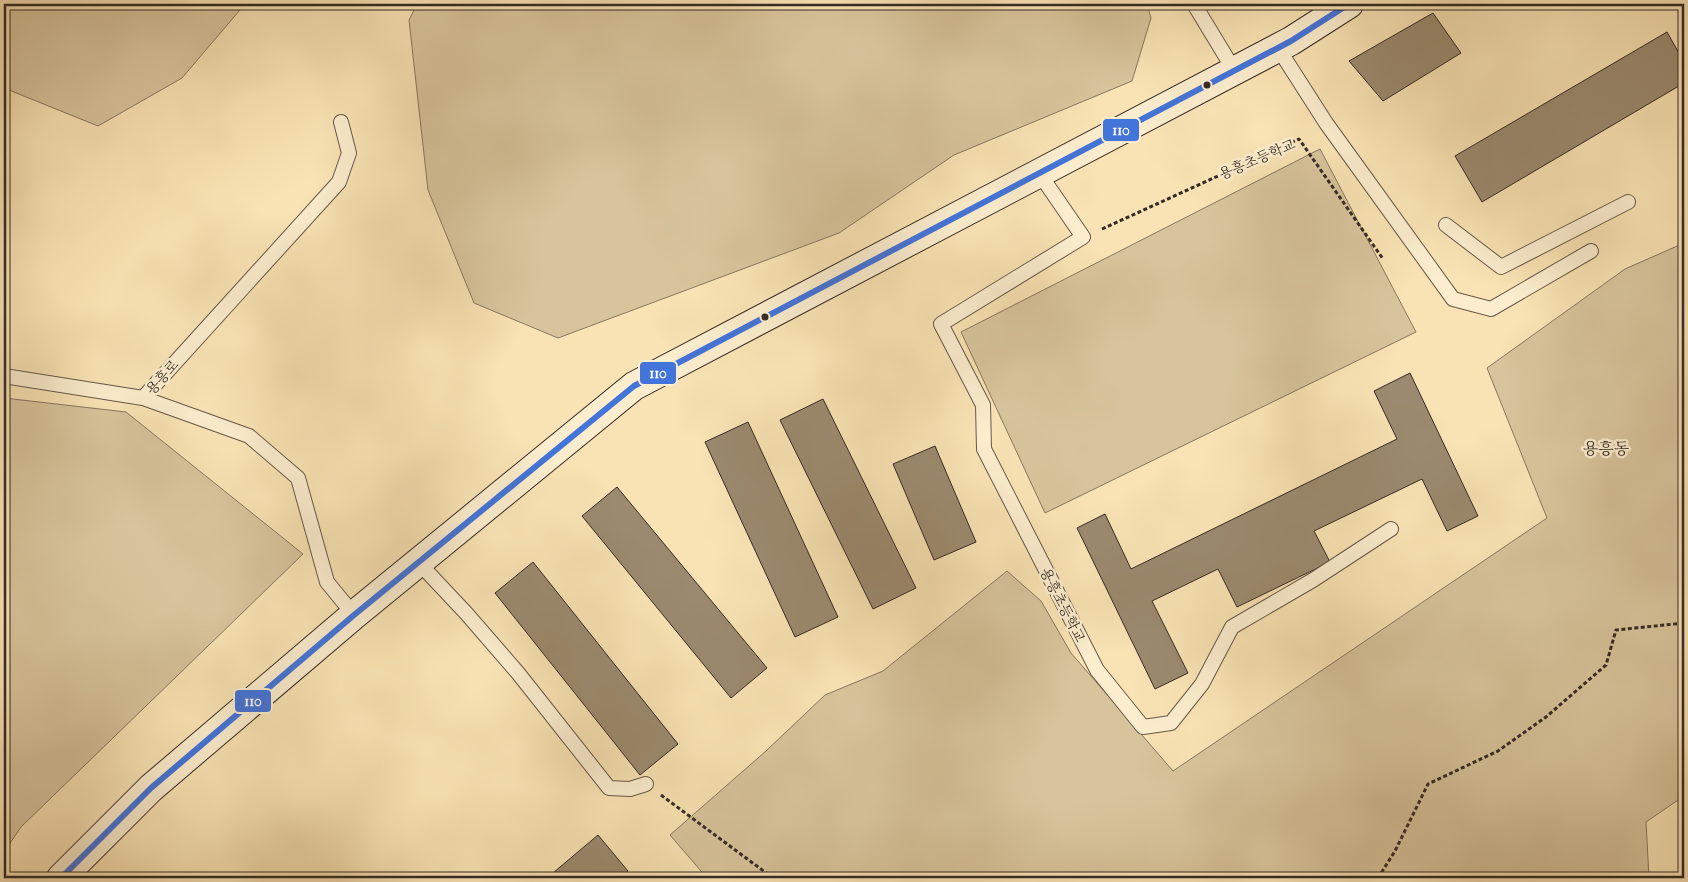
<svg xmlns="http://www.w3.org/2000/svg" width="1688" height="882" viewBox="0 0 1688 882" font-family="'IM FELL French Canon','Noto Serif KR',serif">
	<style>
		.green { fill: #d8c49c; stroke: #877760 }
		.building { fill: #9b8a6f; stroke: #362a25 }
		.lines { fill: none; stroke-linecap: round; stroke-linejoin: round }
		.lane-casing { stroke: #675849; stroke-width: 16 }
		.secondary-casing { stroke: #362a25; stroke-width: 30 }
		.path { stroke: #362a25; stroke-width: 3; stroke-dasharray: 4 2.5; stroke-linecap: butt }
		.lane { stroke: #fbedce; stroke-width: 14 }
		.secondary { stroke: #fbedce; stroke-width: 28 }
		.bus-1-casing { stroke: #fbedce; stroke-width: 10 }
		.bus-1 { stroke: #4374d9; stroke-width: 6 }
		.bus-dot { fill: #362a25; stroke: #fbedce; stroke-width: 2 }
		.labels { text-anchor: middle; stroke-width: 5; stroke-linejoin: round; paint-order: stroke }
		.street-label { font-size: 14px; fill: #362a25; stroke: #fbedce }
		.quarter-label { font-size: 16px; fill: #362a25; stroke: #fbedce }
		.line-badge { stroke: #fbedce; stroke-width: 2 }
		.badge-label { font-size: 14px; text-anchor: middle; font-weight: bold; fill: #fff }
	</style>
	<rect width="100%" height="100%" fill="#f9e3b4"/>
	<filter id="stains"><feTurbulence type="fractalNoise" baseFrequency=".004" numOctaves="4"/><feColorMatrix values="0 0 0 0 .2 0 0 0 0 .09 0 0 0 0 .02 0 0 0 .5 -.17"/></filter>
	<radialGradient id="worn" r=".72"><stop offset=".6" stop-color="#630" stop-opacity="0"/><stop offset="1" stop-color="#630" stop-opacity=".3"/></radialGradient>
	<!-- green -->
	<path class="green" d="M4,4H245L182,78L98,126L4,88Z
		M417,4H1147L1151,18L1132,81L954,155L839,233L558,338L474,303L428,190L409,20Z
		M1320,149L1416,332L1045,513L961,332Z
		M1684,243V796L1646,822L1649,878H707L670,835L766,751L825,695L883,671L1007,571L1041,601L1071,653L1173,771L1547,518L1487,368L1625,269Z
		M4,398L126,412L303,554L21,827L4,852Z"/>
	<!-- building -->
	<path class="building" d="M1433,13L1461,53L1383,101L1349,61Z
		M1667,32L1684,62V83L1482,202L1455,156Z
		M1410,373L1478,516L1447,531L1422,479L1314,531L1330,562L1237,607L1218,569L1152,601L1188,673L1155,689L1077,528L1105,514L1131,569L1397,439L1374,391Z
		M823,399L916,588L873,609L780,420Z
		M748,422L838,617L795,637L705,442Z
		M935,446L976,542L934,560L893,464Z
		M617,487L767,668L731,698L582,516Z
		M533,562L678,744L640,775L495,593Z
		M598,835L628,871L619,878H547Z"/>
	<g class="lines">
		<!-- lane casing -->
		<g class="lane-casing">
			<path id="lane" d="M1194,4L1234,70
				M1278,48L1326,123L1453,299L1491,309L1591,251
				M1039,173L1083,237L941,324L983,405L984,449L1097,670L1143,727L1171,723L1202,684L1232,627L1313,580L1391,529
				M1446,225L1501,267L1628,202
				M4,376L143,398L249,436L298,478L327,582L354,615
				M143,398L339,182L349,153L341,122
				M418,562L466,613L518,673L609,788L630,789L646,784"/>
		</g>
		<!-- secondary casing -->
		<g class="secondary-casing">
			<path id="secondary" d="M61,878L151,788L354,615L634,386L1291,41L1349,4"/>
		</g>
		<!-- path -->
		<path class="path" d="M1102,229L1299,139L1383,259
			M661,795L773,878
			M1378,878L1395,851L1428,784L1498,751L1546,717L1606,665L1616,630L1684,623"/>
		<!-- lane -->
		<use href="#lane" class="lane"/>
		<!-- secondary -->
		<use href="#secondary" class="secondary"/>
		<!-- bus-1 casing -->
		<g class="bus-1-casing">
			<path id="bus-1" d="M61,878L151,788L354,615L634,386L1291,41L1349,4"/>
		</g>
		<!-- bus-1 -->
		<use href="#bus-1" class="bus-1"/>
	</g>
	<!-- markers -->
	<g class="bus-dot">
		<circle cx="1207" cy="85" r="4.5"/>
		<circle cx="765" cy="317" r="4.5"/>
	</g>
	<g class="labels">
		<!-- street labels -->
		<g class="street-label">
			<text transform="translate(1257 159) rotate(-23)" y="5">용흥초등학교</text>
			<text transform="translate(162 377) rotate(-48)" y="5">용흥로</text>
			<text transform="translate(1063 605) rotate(63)" y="5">용흥초등학교</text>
		</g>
		<!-- quarter labels -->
		<g class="quarter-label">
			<text x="1606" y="454">용흥동</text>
		</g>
	</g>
	<g class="line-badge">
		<rect x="1102" y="118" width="38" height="24" rx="5" fill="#4374d9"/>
		<rect x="639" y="361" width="38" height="24" rx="5" fill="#4374d9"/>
		<rect x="234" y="689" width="38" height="24" rx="5" fill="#4374d9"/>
	</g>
	<g class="badge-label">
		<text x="1121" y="135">110</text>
		<text x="658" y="378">110</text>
		<text x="253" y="706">110</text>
	</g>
	<!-- margin -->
	<rect width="1688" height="882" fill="none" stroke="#f9e3b4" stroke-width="20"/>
	<rect x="5" y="5" width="1678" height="872" fill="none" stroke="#362a25" stroke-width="2.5"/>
	<rect x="10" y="10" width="1668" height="862" fill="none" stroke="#362a25"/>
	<rect width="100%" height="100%" filter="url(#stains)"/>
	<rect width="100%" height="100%" fill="url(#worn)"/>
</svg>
